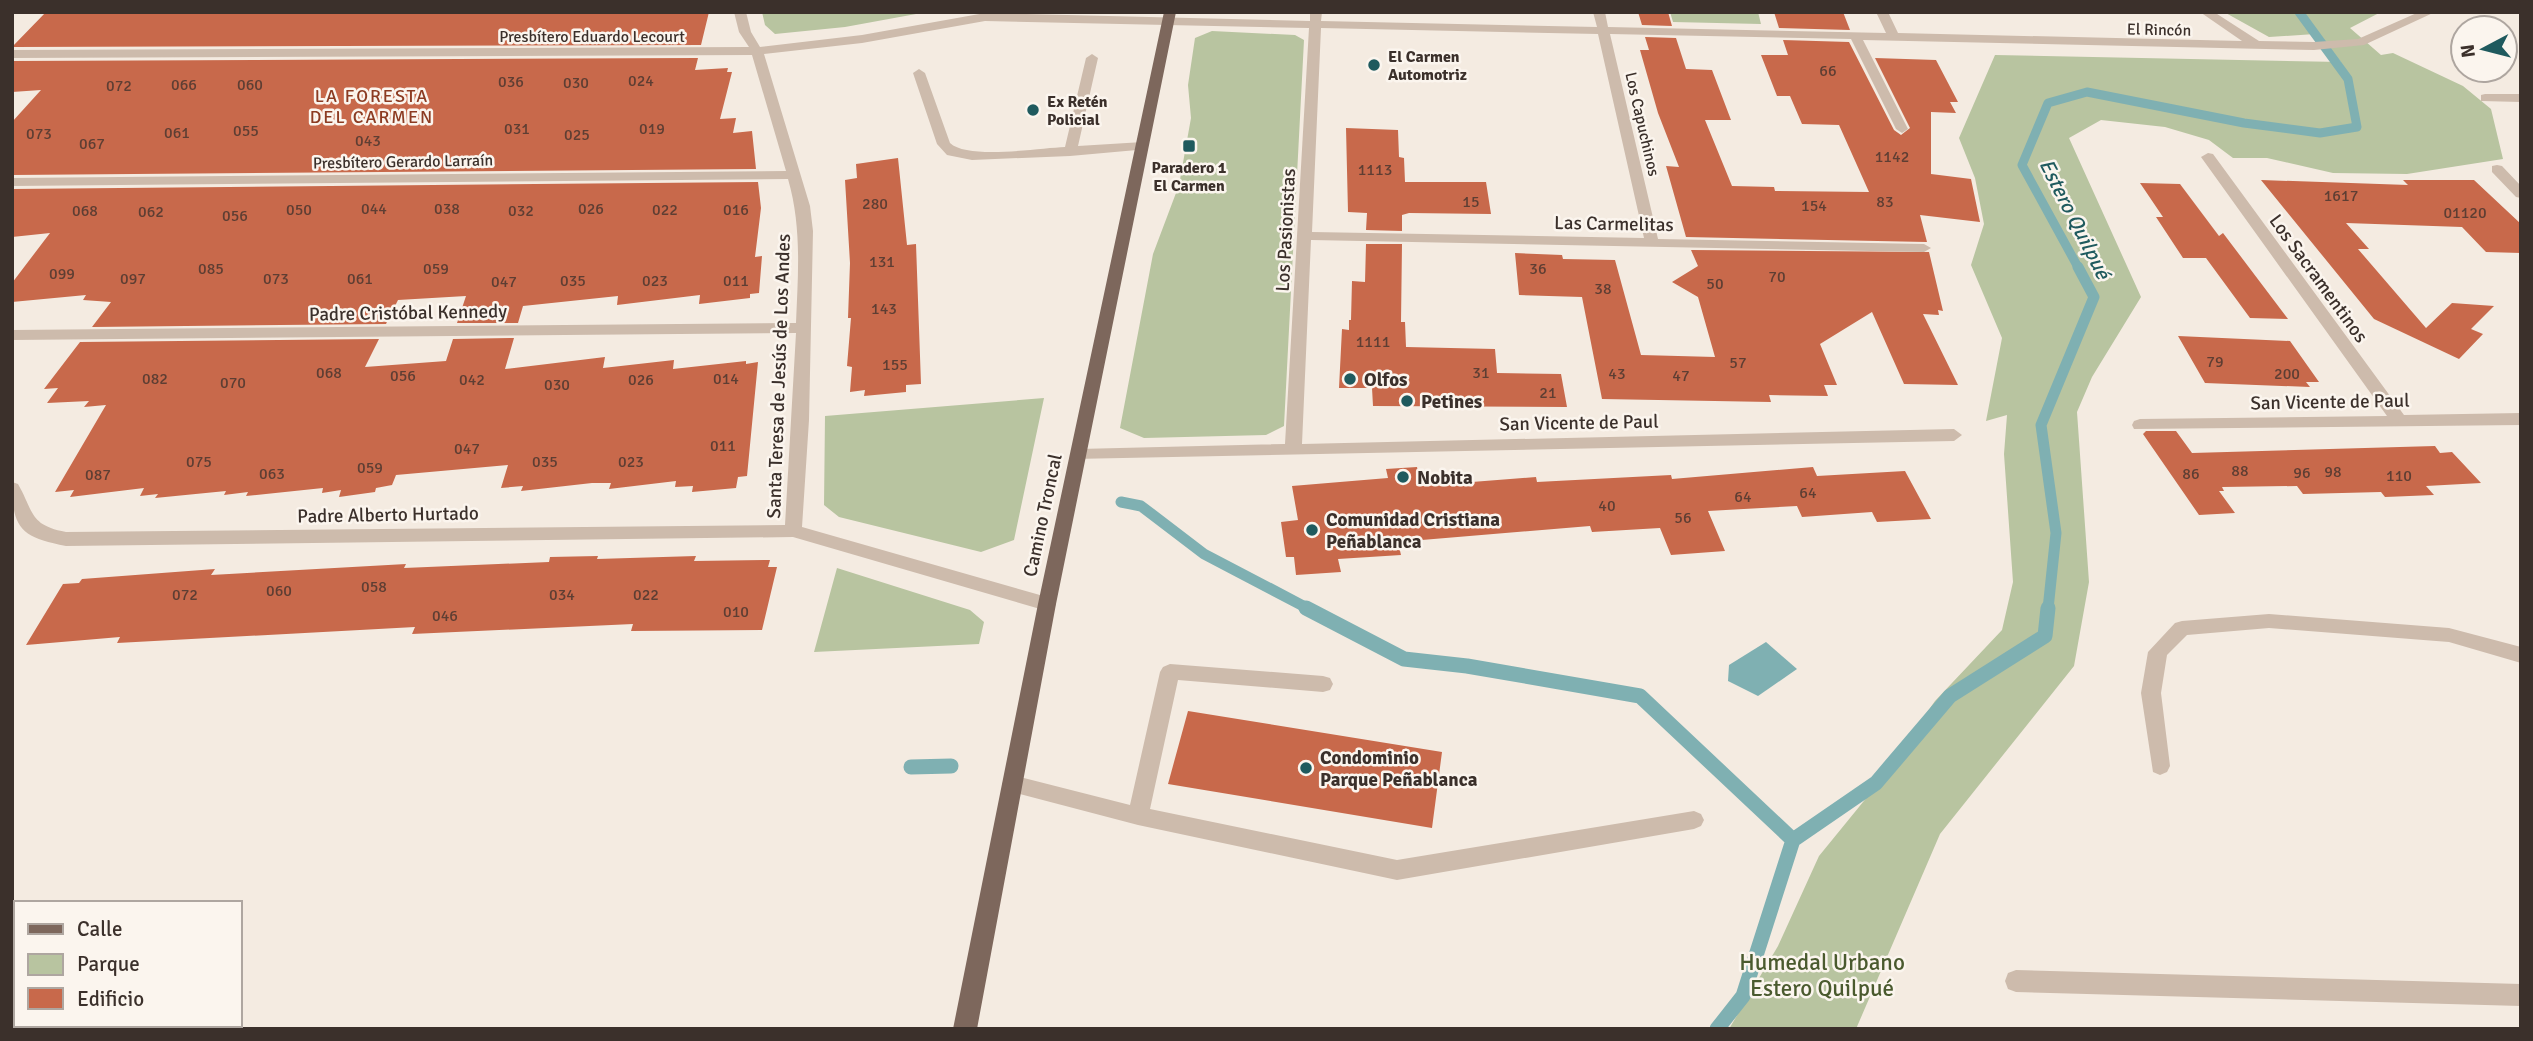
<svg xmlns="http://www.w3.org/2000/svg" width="2533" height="1041" viewBox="0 0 2533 1041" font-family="Signika,sans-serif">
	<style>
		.green { fill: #b8c4a0 }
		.water { fill: #7fb0b2 }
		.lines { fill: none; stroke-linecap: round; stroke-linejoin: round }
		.stream-far2 { stroke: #7fb0b2; stroke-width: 9 }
		.stream-far1 { stroke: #7fb0b2; stroke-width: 11 }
		.stream { stroke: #7fb0b2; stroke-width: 15 }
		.building { fill: #c8694b }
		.lane { fill: #cdbbac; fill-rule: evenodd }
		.street { fill: #cdbbac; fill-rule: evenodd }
		.primary { fill: #7d675c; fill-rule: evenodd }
		.poi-dot { fill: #1f5a5e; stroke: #fbf5ee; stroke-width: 2.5 }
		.labels { text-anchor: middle; stroke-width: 5; stroke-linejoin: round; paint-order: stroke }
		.far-street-label { font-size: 16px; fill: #3b302b; stroke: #fbf5ee }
		.far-poi-label { font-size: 16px; font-weight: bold; fill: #3b302b; stroke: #fbf5ee; text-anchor: start }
		.number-label { font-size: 16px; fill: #5e3e33 }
		.far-neighbourhood-label { font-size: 18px; letter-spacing: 2px; fill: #8c3b22; stroke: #fbf5ee }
		.street-label { font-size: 19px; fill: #3b302b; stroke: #fbf5ee }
		.poi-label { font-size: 19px; font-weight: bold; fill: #3b302b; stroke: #fbf5ee; text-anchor: start }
		.water-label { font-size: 21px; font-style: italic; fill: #1f5a5e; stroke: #fbf5ee }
		.near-park-label { font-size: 23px; fill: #4a5a2e; stroke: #fbf5ee }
	</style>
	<rect width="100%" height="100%" fill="#f4ebe1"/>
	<!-- green -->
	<path class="green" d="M762,12H927L845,27L775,34L765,25Z
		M1670,12H1758L1761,24L1673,22Z
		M2224,12H2381L2350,28L2381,55L2393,53L2463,86L2491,109L2503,159L2407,174L2333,173L2267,158H2233L2209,140L2165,127L2101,120L2069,138L2141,297L2092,377L2077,412L2089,582L2074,666L1940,834L1856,1029H1729L1778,946L1819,856L1872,791L1935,701L2002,630L2013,582L2004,454L2007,415L1986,421L2002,338L1971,265L1984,224L1975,178L1959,138L1995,55L2341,62L2315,34L2269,37Z
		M1212,31L1295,35L1304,40L1284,426L1266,435L1144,438L1120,428L1153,254L1179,185L1191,118L1188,85L1195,38Z
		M1044,398L1014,540L981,552L839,517L824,505L825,416Z
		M837,568L970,610L984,622L979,644L814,652Z"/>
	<!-- water -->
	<path class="water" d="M1766,642L1797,669L1758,696L1728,681L1729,665Z"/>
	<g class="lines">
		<!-- stream-far2 -->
		<path class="stream-far2" d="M2079,269L2022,165L2048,103L2087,92L2244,123L2320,133L2357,127L2348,79L2299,12"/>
		<!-- stream-far1 -->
		<path class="stream-far1" d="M1121,502L1141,506L1204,554L1309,609
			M2048,609L2056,533L2041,425L2094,297L2078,267"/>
		<!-- stream -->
		<path class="stream" d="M1306,608L1404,659L1467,666L1640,696L1793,840
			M911,767L951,766
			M1717,1029L1743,996L1793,840L1876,783L1950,696L2045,636L2048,608"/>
	</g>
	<!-- building -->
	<path class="building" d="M46,12H709L701,45L12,47Z
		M1638,12H1668L1672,26L1642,25Z
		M1774,12H1843L1850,30L1779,28Z
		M1645,37L1676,38L1686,69L1712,70L1731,120H1705L1732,186L1774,187L1775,191L1869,192L1839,125L1802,124L1790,96H1777L1761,55H1788L1783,40L1849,42L1894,130L1901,135L1910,128L1875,58L1936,60L1958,102H1950L1956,113L1931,112V174L1971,179L1980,222L1920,215L1927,242L1686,237L1666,166L1679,167L1658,113L1640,50H1649Z
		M698,58L695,70L728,68L727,72H732L720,119L736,118L733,133L752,131L756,169L12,175V122L41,90L12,92V61Z
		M1346,128L1398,130L1399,157L1404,158L1405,182H1486L1491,214L1409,213L1402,215V231L1366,230L1367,213L1348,212Z
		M898,158L907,245L916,244L921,384L906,385V392L864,396L865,390L850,392L852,367L847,366L851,318H848L850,263L845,180L857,178L856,164Z
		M2261,180L2408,185L2403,180H2474L2521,224V253L2486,252L2462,227L2346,223L2369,249H2358L2426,328L2452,303L2494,306L2471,329L2483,334L2459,359L2374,319Z
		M758,182L761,208L755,257L762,256L759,293L750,294V298L699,304L700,295L617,305L618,296L523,306L518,323H457L466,296L398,300L386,324L92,327L111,302L83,300L86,295L12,302V283L50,233L12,237V189Z
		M2140,183L2180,184L2219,236L2223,233L2288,319L2250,318L2206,258H2183L2156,217H2163Z
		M1366,244H1402L1401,322H1405L1406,347L1495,349L1497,373L1561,374L1567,407L1373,406L1372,388H1339L1342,329L1349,330V320H1351L1352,281L1365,282Z
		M1691,250L1929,252L1943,311L1938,310L1939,315L1923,314L1958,385L1904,384L1872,312L1820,344L1837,385H1824L1828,396L1769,395L1771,402L1602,399L1582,297L1519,295L1515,253L1562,255L1563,259L1615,260L1641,355L1715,357L1698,297L1672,282L1698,266Z
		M2178,336L2290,341L2319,382H2306L2310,387L2205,383Z
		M514,338L505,369L605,357L603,368L674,360L673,369L746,361V364L758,362L747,476L738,477L736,488L692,492L693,486L675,487L676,481L609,489L611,483H592L521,491L523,486L501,488L508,465L396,475L392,485L376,488L375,492L339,497L341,490L322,493L323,488L246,496L248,492L224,495L226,491L155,498L158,494L140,496L144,488L70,497L74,490L55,492L106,405L84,407L89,401L47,403L58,388L44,389L80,342L379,339L365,367L446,361L453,339Z
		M2146,431H2176L2192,453L2435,446L2440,453L2452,452L2481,483L2426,486L2434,495L2385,497L2381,492L2303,494L2297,486L2222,487L2224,491H2219L2235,513L2199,515L2143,434Z
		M1417,467L1421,486L1536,477L1537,482L1671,475L1672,479L1813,467L1817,476L1905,471L1931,519L1877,522L1872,512L1802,517L1797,506L1708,511L1725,551L1671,555L1660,528L1592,532L1590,526L1398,542L1401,555L1338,559L1341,572L1296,575L1294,557H1286L1281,522L1298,520L1292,486L1388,478L1386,469Z
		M598,556L597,559L696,556L694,561L770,560L768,567H777L762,630L631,631L633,624L412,634L415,627L117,643L120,637L26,645L63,584L79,583L82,579L215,569L211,575L406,564L404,568L549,562L550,557Z
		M1188,711L1442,752L1432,828L1168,784Z"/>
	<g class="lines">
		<!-- lane -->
		<path class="lane" d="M1092,54L1098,58L1078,146L1143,142L1148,143V149L1070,156L972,160L947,155L937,144L913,73L919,69L925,73L950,143C968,160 1039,148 1065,147L1086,58Z
			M2269,614L2449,628L2521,647V663L2449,642L2269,628L2187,635L2167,655L2161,693L2170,766L2167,772L2160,775L2153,772L2141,693L2148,652L2175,623L2182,621Z
			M1170,664L1323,676L1330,678L1333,684L1330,690L1323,692L1178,680L1150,809L1397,860L1694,811L1701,814L1704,820L1701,826L1694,829L1397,880L1138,825L1005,790L1002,784L1005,778L1012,775L1130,805L1160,672L1163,667Z
			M2016,970L2521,984V1006L2016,992L2008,989L2005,981L2008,973Z"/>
		<!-- street -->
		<path class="street" d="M734,12H746L751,32L760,47L862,35L985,13L1310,21V12H1322L1321,21L1597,27L1593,12H1605L1608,27L1886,33L1876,12H1888L1898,33L2242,41L2200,12H2214L2259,41L2314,42L2358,39L2419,12H2435L2364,45L2314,50L1863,40L1908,129L1902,133L1896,129L1851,39L1610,34L1658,239L1924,244L1931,248L1924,252L1311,240L1302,444L1954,429L1962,435L1954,441L1073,459L1071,455L1079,449L1285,444L1309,28L985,21L862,43L764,54L810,206L813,231L809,420L802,527L1054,599L1056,604L1054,609L1047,611L793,537L66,546C20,537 12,528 12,482L18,484C34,512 29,525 66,532L785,525L796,333L12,340V330L796,323C798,274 802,227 788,179L12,186V178L786,171L752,55L12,58V50L749,47L739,32ZM1321,28L1598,34L1644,238L1312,232Z
			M2485,94H2521V102L2481,101V95Z
			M2208,153L2213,154L2404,415L2521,413V425L2134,429L2132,425L2134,421L2140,419L2387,416L2201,157Z
			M2497,165L2502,166L2521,186V198L2516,197L2492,172V166Z"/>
		<!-- primary -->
		<path class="primary" d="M1164,12H1176L1056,604L977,1029H953L1038,604Z"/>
	</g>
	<!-- markers -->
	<g class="poi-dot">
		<circle cx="1374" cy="65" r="7"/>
		<circle cx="1033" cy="110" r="7"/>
		<rect x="1182" y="139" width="14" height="14" rx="3.5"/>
		<circle cx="1350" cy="379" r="7"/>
		<circle cx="1407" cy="401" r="7"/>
		<circle cx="1403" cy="477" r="7"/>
		<circle cx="1312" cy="530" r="7"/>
		<circle cx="1306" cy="768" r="7"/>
	</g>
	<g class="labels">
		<!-- far-street labels -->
		<g class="far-street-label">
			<text transform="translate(2159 29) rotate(1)" y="6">El Rincón</text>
			<text x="592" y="42">Presbítero Eduardo Lecourt</text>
			<text transform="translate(1643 124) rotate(77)" y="6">Los Capuchinos</text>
			<text transform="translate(403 161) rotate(-1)" y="6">Presbítero Gerardo Larraín</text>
		</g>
		<!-- far-poi labels -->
		<g class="far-poi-label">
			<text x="1388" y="62">El Carmen<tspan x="1388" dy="18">Automotriz</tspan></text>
			<text x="1047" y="107">Ex Retén<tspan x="1047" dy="18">Policial</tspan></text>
			<text x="1189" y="173" text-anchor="middle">Paradero 1<tspan x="1189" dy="18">El Carmen</tspan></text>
		</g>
		<!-- number labels -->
		<g class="number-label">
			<text x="1828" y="76">66</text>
			<text x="641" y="86">024</text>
			<text x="511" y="87">036</text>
			<text x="576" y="88">030</text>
			<text x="184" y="90">066</text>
			<text x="250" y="90">060</text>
			<text x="119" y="91">072</text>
			<text x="517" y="134">031</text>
			<text x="652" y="134">019</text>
			<text x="246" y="136">055</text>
			<text x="177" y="138">061</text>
			<text x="39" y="139">073</text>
			<text x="577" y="140">025</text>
			<text x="368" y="146">043</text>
			<text x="92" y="149">067</text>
			<text x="1892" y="162">1142</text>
			<text x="1375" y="175">1113</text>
			<text x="2341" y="201">1617</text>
			<text x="1471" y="207">15</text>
			<text x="1885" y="207">83</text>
			<text x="875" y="209">280</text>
			<text x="1814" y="211">154</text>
			<text x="374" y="214">044</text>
			<text x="447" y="214">038</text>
			<text x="591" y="214">026</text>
			<text x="299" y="215">050</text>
			<text x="665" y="215">022</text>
			<text x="736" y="215">016</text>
			<text x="85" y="216">068</text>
			<text x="521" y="216">032</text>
			<text x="151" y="217">062</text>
			<text x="2465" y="218">01120</text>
			<text x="235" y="221">056</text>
			<text x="882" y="267">131</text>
			<text x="211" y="274">085</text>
			<text x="436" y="274">059</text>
			<text x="1538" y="274">36</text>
			<text x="62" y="279">099</text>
			<text x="1777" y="282">70</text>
			<text x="133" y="284">097</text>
			<text x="276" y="284">073</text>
			<text x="360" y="284">061</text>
			<text x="573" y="286">035</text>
			<text x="655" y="286">023</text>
			<text x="736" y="286">011</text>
			<text x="504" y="287">047</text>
			<text x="1715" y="289">50</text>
			<text x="1603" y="294">38</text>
			<text x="884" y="314">143</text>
			<text x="1373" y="347">1111</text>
			<text x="2215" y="367">79</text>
			<text x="1738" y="368">57</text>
			<text x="895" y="370">155</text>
			<text x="329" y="378">068</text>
			<text x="1481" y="378">31</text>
			<text x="1617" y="379">43</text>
			<text x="2287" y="379">200</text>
			<text x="403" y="381">056</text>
			<text x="1681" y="381">47</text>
			<text x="155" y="384">082</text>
			<text x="726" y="384">014</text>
			<text x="472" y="385">042</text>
			<text x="641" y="385">026</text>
			<text x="233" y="388">070</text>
			<text x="557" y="390">030</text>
			<text x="1548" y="398">21</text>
			<text x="723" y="451">011</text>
			<text x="467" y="454">047</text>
			<text x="199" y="467">075</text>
			<text x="545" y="467">035</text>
			<text x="631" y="467">023</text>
			<text x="370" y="473">059</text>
			<text x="2240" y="476">88</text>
			<text x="2333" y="477">98</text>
			<text x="2302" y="478">96</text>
			<text x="272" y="479">063</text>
			<text x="2191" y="479">86</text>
			<text x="98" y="480">087</text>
			<text x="2399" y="481">110</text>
			<text x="1808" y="498">64</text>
			<text x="1743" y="502">64</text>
			<text x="1607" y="511">40</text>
			<text x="1683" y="523">56</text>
			<text x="374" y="592">058</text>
			<text x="279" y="596">060</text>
			<text x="185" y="600">072</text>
			<text x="562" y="600">034</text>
			<text x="646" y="600">022</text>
			<text x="736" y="617">010</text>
			<text x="445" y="621">046</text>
		</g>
		<!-- far-neighbourhood labels -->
		<g class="far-neighbourhood-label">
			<text x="372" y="102">LA FORESTA<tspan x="372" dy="21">DEL CARMEN</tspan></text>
		</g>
		<!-- street labels -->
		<g class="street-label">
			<text transform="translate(1614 223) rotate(1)" y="7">Las Carmelitas</text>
			<text transform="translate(1285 230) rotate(-87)" y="7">Los Pasionistas</text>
			<text transform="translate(2319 278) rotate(54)" y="7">Los Sacramentinos</text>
			<text transform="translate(408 312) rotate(-1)" y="7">Padre Cristóbal Kennedy</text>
			<text transform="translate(778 376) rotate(-88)" y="7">Santa Teresa de Jesús de Los Andes</text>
			<text transform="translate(2330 401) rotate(-1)" y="7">San Vicente de Paul</text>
			<text transform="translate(1579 422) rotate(-1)" y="7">San Vicente de Paul</text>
			<text transform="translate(388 514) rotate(-1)" y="7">Padre Alberto Hurtado</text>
			<text transform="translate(1042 515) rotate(-78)" y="7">Camino Troncal</text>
		</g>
		<!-- poi labels -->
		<g class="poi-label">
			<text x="1364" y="386">Olfos</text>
			<text x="1421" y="408">Petines</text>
			<text x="1417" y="484">Nobita</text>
			<text x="1326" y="526">Comunidad Cristiana<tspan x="1326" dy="22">Peñablanca</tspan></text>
			<text x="1320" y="764">Condominio<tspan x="1320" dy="22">Parque Peñablanca</tspan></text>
		</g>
		<!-- water labels -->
		<g class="water-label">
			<text transform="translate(2075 219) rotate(63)" y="7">Estero Quilpué</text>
		</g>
		<!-- near-park labels -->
		<g class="near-park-label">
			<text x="1822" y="970">Humedal Urbano<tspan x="1822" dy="26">Estero Quilpué</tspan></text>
		</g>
	</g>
	<!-- border -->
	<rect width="2533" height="1041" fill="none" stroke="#3b302b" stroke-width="28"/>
	<!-- legend -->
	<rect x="14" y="901" width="228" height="126" fill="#fbf5ee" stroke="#aea6a0" stroke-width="2"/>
	<rect x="28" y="924" width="35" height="10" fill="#7d675c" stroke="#aea6a0" stroke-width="2"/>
	<text x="77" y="936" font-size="21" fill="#3b302b">Calle</text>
	<rect x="28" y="954" width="35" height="21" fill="#b8c4a0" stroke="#aea6a0" stroke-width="2"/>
	<text x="77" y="971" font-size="21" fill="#3b302b">Parque</text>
	<rect x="28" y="988" width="35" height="21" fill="#c8694b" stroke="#aea6a0" stroke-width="2"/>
	<text x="77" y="1006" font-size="21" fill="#3b302b">Edificio</text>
	<!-- north arrow -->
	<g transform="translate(2484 49) rotate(263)"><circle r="33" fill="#fbf5ee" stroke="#aea6a0" stroke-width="2"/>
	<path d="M0-5L12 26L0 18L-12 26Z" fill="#1f5a5e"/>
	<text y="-10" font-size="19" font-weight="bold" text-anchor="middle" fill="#3b302b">N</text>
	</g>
</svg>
